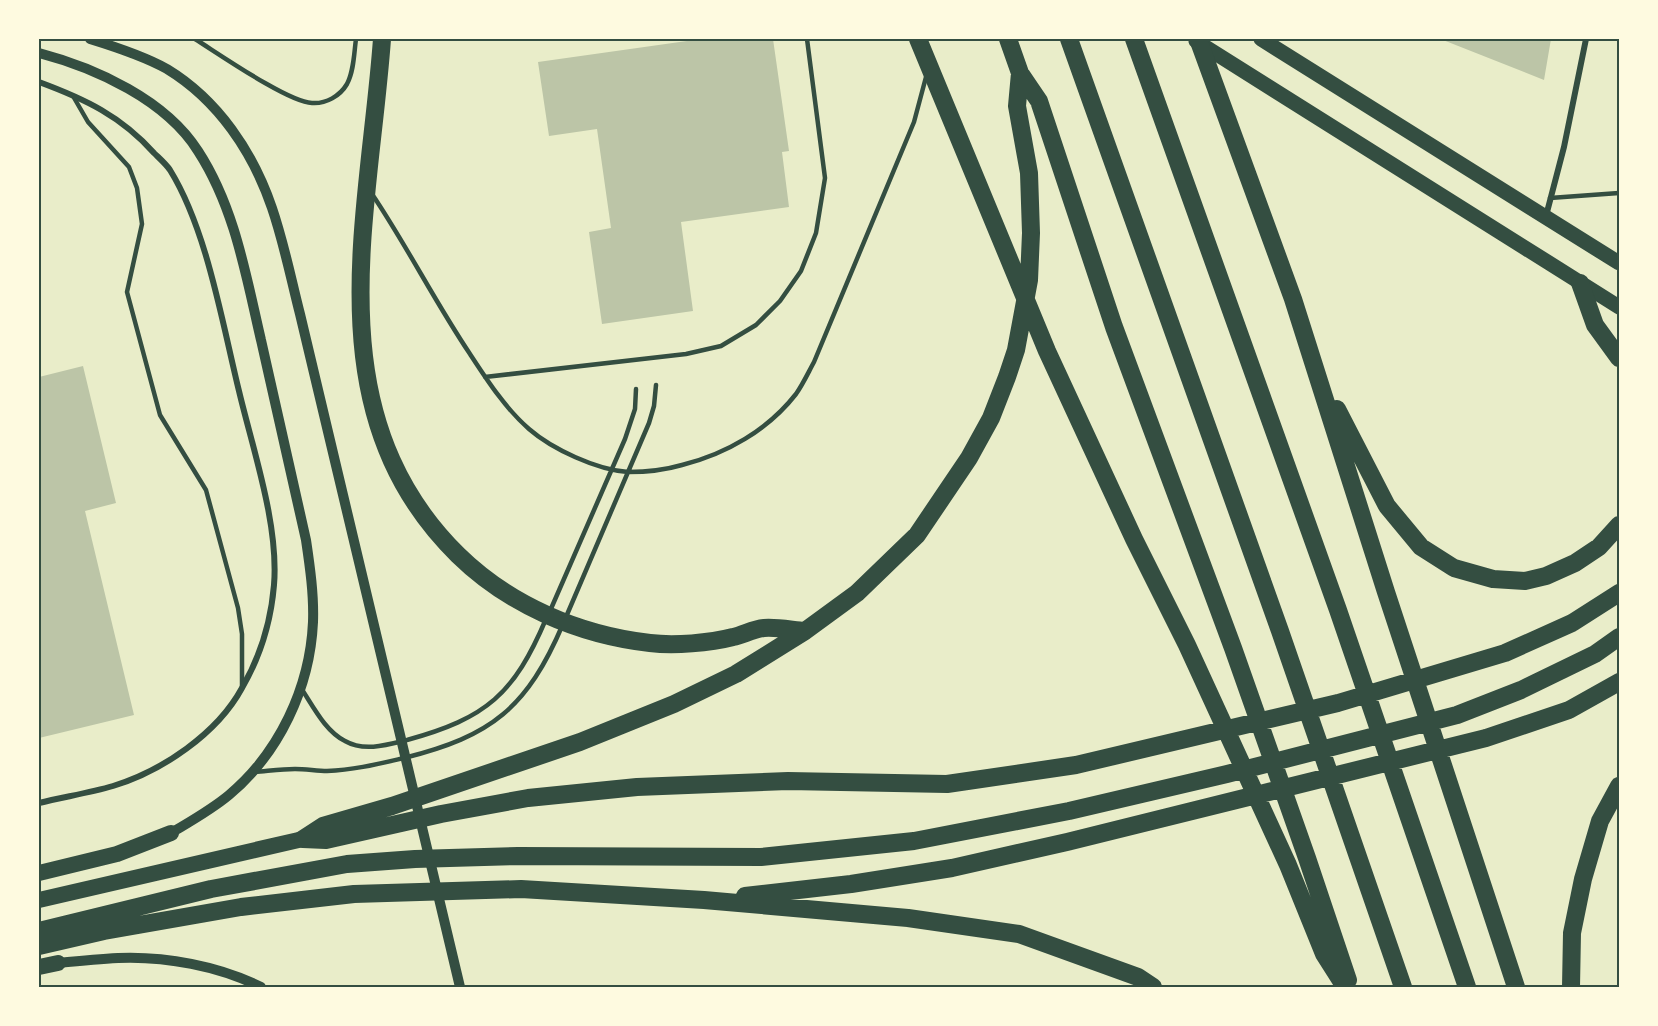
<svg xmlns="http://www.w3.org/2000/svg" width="1658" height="1026" viewBox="0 0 1658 1026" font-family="Bitter,serif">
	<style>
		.building { fill: #bcc5a7 }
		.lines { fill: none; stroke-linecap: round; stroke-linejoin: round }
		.service { stroke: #344e41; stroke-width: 4.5 }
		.minor { stroke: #344e41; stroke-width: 6 }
		.tertiary { stroke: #344e41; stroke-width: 10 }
		.primary { stroke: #344e41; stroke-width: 15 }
		.trunk { stroke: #344e41; stroke-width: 16 }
		.motorway { stroke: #344e41; stroke-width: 18 }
		.neatline { fill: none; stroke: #344e41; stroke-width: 2 }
	</style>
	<rect width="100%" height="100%" fill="#e9edc9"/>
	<!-- building -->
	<path class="building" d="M701,39H773L789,151L782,152L789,207L681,222L693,311L602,324L589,232L611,228L597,129L549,136L538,62Z
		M1443,39H1551L1544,80L1443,40Z
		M83,366L116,503L85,511L134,715L39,738V377Z"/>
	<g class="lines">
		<!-- service -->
		<path class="service" d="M195,39C219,54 288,102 312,103C326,104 340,96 347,84C354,71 354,53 356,39
			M73,96L88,122L129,167L137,188L142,224L127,292L160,415L206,490L238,608L242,634V688
			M372,194C407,246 435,302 470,354C487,380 505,408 529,429C552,449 597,470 628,472C646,472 665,470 682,465C726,454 768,430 796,394C803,384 808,373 814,362L914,122L926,77
			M1550,198L1619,193
			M485,377L686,354L721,346L756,325L780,301L801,271L816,233L825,178L807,39
			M550,611L625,439L635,409L636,389
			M566,617L649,423L654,406L656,385
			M301,688C313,706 325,731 345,741C364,752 387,745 407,740C487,718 514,694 546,619
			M255,772C268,771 282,769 295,769C306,769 317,771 327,771C354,770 378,764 404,758C492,736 527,708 563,624"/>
		<!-- minor -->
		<path class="minor" d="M39,82C85,99 121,116 154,153C159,158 166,164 170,170C207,230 222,322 239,391C253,450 279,525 274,585C271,621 260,657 242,688C217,734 162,771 113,786C89,793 63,797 39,803
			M1546,216L1564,147L1586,39"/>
		<!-- tertiary -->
		<path class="tertiary" d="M90,39C116,47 144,56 167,69C218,100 253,152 272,208C284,243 291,279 300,314L460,987
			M39,53C96,68 166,100 198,151C235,208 246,276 261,340C276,407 291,474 306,540C310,567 314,595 313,622C310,688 279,753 229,795C211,810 191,821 171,833
			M58,963C78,961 98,959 118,958C165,956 219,966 261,987"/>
		<!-- primary -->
		<path class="primary" d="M1261,39L1619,263
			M1196,41L1619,307"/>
		<!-- trunk -->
		<path class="trunk" d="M39,873L117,854L171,833
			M39,900L303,839
			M39,967L58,963"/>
		<!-- motorway -->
		<path class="motorway" d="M382,39C369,218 313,412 458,555C509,605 579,635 650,643C674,646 710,643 733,637C743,635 753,629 764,628C777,627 792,630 805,631
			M918,39L1047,351L1134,539L1187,645L1288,865L1324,954L1345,987
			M1008,39L1020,73L1039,101L1114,327L1233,648L1307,858L1348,980
			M1069,39L1280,631L1403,987
			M1134,39L1338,610L1467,987
			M1198,39L1293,299L1386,592L1516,987
			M1580,283L1595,325L1619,358
			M1337,409L1387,506L1421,547L1454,568L1493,579L1525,581L1546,576L1575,563L1599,547L1619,525
			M303,839L326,840L441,814L528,798L637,787L788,781L947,784L1076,765L1338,703L1505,653L1572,623L1619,593
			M303,839L323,826L392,806L580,742L674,704L736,674L805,631L857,593L917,535L969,458L991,418L1007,377L1016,350L1029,280L1031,233L1029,173L1017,106L1020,73
			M745,896L851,884L952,868L1067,842L1486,738L1569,710L1619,682
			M39,931L211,889L347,864L415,859L518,856L761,857L914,841L1069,811L1227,774L1457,715L1521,690L1595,654L1619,637
			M39,946L104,931L241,907L354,894L521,889L704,900L908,918L1019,934L1138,977L1153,987
			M1571,987L1572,933L1583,879L1600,821L1619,786"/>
	</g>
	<!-- border -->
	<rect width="1658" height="1026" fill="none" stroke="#fefae0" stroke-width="81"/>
	<rect x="40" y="40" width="1578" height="946" class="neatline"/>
</svg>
